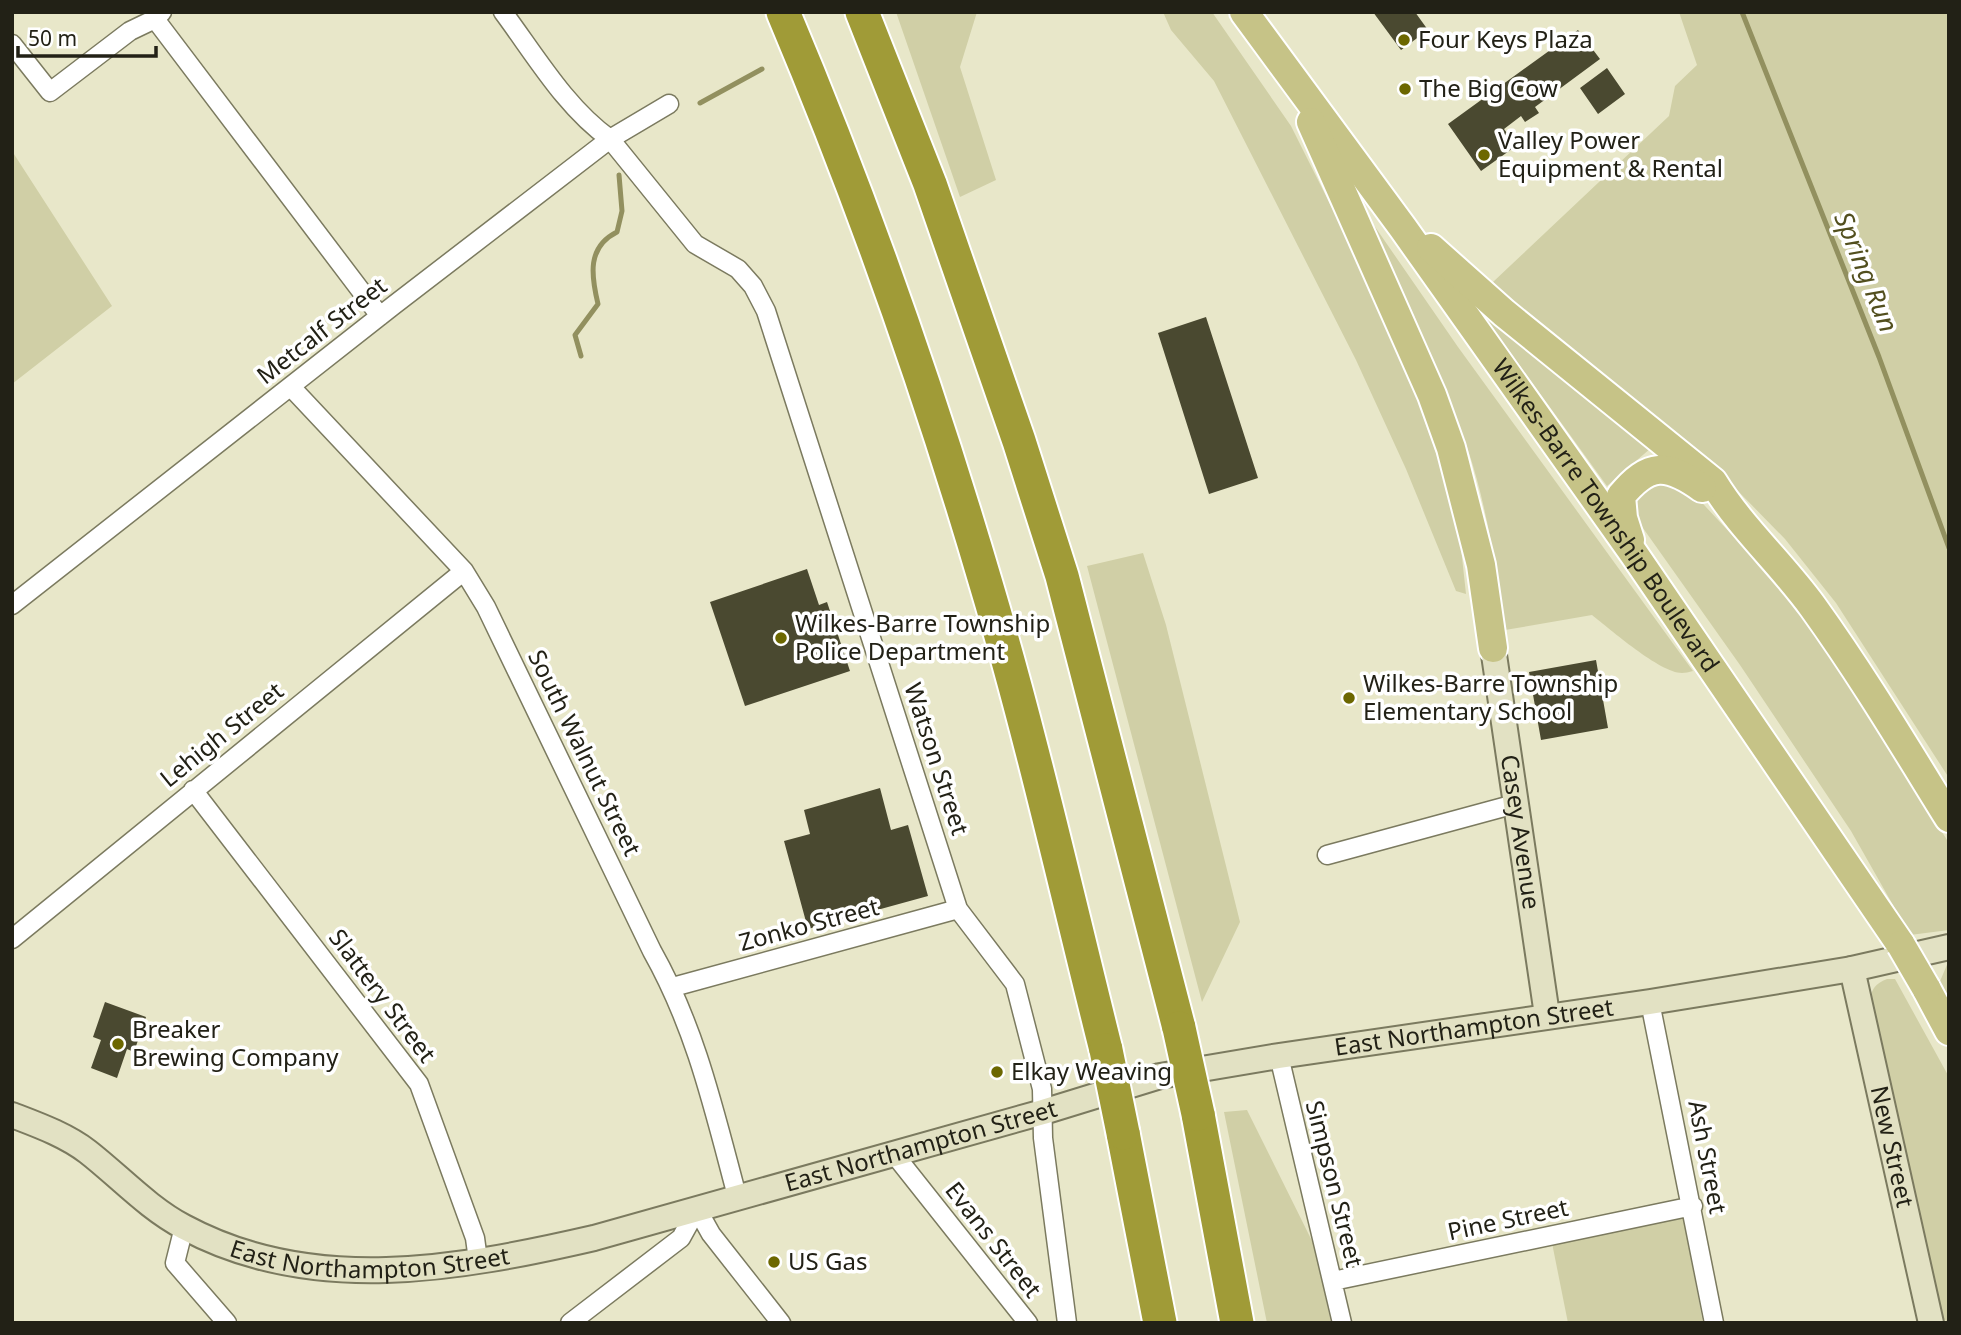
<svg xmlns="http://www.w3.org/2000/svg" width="1961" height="1335" viewBox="0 0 1961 1335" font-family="'Noto Sans',sans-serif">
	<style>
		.green { fill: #d0cfa6 }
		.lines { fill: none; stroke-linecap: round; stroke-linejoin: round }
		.stream { stroke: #92905f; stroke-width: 5 }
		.building { fill: #4a4930 }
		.minor-casing { stroke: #7b7a5f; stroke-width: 21 }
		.secondary-casing { stroke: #7b7a5f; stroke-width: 28 }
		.primary-casing { stroke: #fff; stroke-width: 32 }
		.motorway-casing { stroke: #fff; stroke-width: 37 }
		.minor { stroke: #fff; stroke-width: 18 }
		.secondary { stroke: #e2e1c3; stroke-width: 24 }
		.primary { stroke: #c6c387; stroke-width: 28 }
		.motorway { stroke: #a09b37; stroke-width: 33 }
		.primary-bridge-casing { stroke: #fff; stroke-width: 32; stroke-linecap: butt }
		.motorway-bridge-casing { stroke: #fff; stroke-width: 37; stroke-linecap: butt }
		.primary-bridge { stroke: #c6c387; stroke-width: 28 }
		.motorway-bridge { stroke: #a09b37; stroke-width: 33 }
		.poi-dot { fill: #6c6700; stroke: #fff; stroke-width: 2.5 }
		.labels { text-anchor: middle; stroke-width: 7; stroke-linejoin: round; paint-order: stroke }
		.poi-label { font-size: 24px; fill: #222116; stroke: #fff; text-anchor: start }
		.street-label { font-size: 24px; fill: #222116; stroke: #fff }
		.water-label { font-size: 26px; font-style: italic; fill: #524f1e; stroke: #fff }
	</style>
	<rect width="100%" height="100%" fill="#e8e7c9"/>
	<!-- green -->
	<path class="green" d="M896,12H977L960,67L996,180L960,197Z
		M1163,12H1212L1291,126L1338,220L1406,368L1447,484L1461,548L1466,594L1456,591L1406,469L1356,360L1214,81L1171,30Z
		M1679,12H1949V778L1836,603L1785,539L1735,488L1678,439L1554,340L1493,282L1669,116L1675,86L1697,65Z
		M12,151L112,306L12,384Z
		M1371,221L1458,347L1693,671C1689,672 1685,673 1682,673C1660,673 1610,629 1592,615L1505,630C1496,568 1487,506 1467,447C1440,370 1405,296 1371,221Z
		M1467,293L1573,388L1651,448L1607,486Z
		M1658,481L1692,492L1774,580L1802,614L1836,666L1949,843V930L1910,935L1851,831L1740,665L1638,521C1633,498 1639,493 1658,481Z
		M1143,553L1166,625L1240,922L1202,1002L1087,566Z
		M1949,960V1003L1938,986Z
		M1887,979H1895L1949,1077V1323L1940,1316L1870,1000C1872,988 1875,984 1887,979Z
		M1247,1110L1314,1245L1331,1323H1267L1224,1112Z
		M1683,1217L1703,1323H1568L1552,1243Z"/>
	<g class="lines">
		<!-- stream -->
		<path class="stream" d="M1742,12L1879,357L1949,548
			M700,103L762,69
			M581,356L575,335L598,304C591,275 587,247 617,232L622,211L619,175"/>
	</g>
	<!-- building -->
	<path class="building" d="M1373,12H1415L1428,30L1401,50Z
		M1578,30L1600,59L1535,107L1539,113L1525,122L1521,116L1504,129L1516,146L1481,171L1448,124Z
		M1607,68L1625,94L1598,114L1580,88Z
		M1206,317L1258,478L1209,494L1158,333Z
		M807,569L819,605L827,602L850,671L745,706L710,602Z
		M1596,660L1608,728L1541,740L1529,672Z
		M880,788L891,830L908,825L928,896L808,929L784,841L810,834L804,810Z
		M105,1002L146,1017L134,1052L127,1049L117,1078L91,1068L101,1040L93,1037Z"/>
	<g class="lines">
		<!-- minor casing -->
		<g class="minor-casing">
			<path id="minor" d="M503,12C535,55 566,108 610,139L695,244L738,269L753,286L766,311L958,909L1015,984L1042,1089L1043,1138L1067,1323
				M155,19L380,316
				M12,44L50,92L130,31L155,19L162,12
				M291,387L464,571L486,607L652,951C696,1029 714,1110 737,1196
				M12,605L394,305L610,139L669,104
				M193,790L419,1084L475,1238L478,1260
				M1327,855L1515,804
				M12,939L464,571
				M673,987L958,909
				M1650,1002L1714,1323
				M1279,1056L1342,1323
				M894,1154L1028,1323
				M697,1209L711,1234L781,1323
				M184,1227L175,1263L227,1323
				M1333,1281L1693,1206
				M570,1323L681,1238L697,1209"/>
		</g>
		<!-- secondary casing -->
		<g class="secondary-casing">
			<g id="secondary">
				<path id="s1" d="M1493,648L1547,1015"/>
				<path id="s2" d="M1852,969L1931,1323"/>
				<path id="s3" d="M12,1115C38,1125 66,1135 88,1152C120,1177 148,1208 184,1227C312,1296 459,1269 594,1238L1043,1112L1160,1076L1279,1056L1650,1002L1852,969L1949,947"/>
			</g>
		</g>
		<!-- primary casing -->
		<g class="primary-casing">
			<g id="primary">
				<path id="s4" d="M1244,12L1403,228L1634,554L1901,945"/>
				<path d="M1311,122L1432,395L1451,448L1481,565L1493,648"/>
				<path d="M1431,248L1504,313L1713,482C1741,528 1782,564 1813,607C1862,675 1905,747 1949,818"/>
				<path d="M1630,540L1623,518L1621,496C1649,462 1667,463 1702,488"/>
				<path d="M1926,988L1949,1031"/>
			</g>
		</g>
		<!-- motorway casing -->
		<g class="motorway-casing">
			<path id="motorway" d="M783,12C862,199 929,390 986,584C1032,738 1067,895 1106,1050
				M862,12L930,184L1019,441L1062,576L1179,1028
				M1198,1114L1237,1323
				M1123,1133L1160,1323"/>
		</g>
		<!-- minor -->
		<use href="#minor" class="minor"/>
		<!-- secondary -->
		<use href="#secondary" class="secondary"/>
		<!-- primary -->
		<use href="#primary" class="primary"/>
		<!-- motorway -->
		<use href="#motorway" class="motorway"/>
		<!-- primary-bridge casing -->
		<g class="primary-bridge-casing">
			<path id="primary-bridge" d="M1901,945L1926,988"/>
		</g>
		<!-- motorway-bridge casing -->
		<g class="motorway-bridge-casing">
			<path id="motorway-bridge" d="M1179,1028L1198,1114
				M1106,1050L1123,1133"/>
		</g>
		<!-- primary-bridge -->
		<use href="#primary-bridge" class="primary-bridge"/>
		<!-- motorway-bridge -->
		<use href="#motorway-bridge" class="motorway-bridge"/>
	</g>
	<!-- markers -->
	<g class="poi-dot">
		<circle cx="1404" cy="40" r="7"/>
		<circle cx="1405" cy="89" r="7"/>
		<circle cx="1484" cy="155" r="7"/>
		<circle cx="781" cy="638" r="7"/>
		<circle cx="1349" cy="698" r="7"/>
		<circle cx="118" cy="1044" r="7"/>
		<circle cx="997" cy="1072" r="7"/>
		<circle cx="774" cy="1262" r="7"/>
	</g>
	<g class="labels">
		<!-- poi labels -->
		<g class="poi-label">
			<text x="1418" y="48">Four Keys Plaza</text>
			<text x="1419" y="97">The Big Cow</text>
			<text x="1498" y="149">Valley Power<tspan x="1498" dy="28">Equipment &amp; Rental</tspan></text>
			<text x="795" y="632">Wilkes-Barre Township<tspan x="795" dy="28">Police Department</tspan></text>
			<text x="1363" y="692">Wilkes-Barre Township<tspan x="1363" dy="28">Elementary School</tspan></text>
			<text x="132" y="1038">Breaker<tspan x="132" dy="28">Brewing Company</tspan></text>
			<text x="1011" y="1080">Elkay Weaving</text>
			<text x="788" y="1270">US Gas</text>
		</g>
		<!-- street labels -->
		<g class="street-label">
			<text transform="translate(322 331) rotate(-38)" y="8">Metcalf Street</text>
			<text dy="8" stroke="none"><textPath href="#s4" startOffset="620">Wilkes-Barre Township Boulevard</textPath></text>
			<text transform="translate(222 735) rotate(-39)" y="8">Lehigh Street</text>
			<text transform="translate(584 753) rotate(64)" y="8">South Walnut Street</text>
			<text transform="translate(936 759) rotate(72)" y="8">Watson Street</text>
			<text dy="8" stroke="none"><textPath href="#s1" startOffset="186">Casey Avenue</textPath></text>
			<text transform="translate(809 925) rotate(-15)" y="8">Zonko Street</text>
			<text transform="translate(382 996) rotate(53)" y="8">Slattery Street</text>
			<text dy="8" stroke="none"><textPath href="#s3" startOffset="1533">East Northampton Street</textPath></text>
			<text dy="8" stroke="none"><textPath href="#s3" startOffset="966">East Northampton Street</textPath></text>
			<text dy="8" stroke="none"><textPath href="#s2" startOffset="182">New Street</textPath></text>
			<text transform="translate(1707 1157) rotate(79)" y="8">Ash Street</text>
			<text transform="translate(1334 1184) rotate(76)" y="8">Simpson Street</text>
			<text transform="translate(1508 1220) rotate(-12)" y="8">Pine Street</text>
			<text transform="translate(993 1240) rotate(52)" y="8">Evans Street</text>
			<text dy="8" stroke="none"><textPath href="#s3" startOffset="399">East Northampton Street</textPath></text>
		</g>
		<!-- water labels -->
		<g class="water-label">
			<text transform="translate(1866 272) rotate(68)" y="9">Spring Run</text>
		</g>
	</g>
	<!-- border -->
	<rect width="1961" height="1335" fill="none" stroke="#222116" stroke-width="28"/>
	<!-- scale -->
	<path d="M18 46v10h138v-10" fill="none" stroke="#222116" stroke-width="3.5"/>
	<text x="28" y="46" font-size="21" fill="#222116" stroke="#ffffff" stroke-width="5" paint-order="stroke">50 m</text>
</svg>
